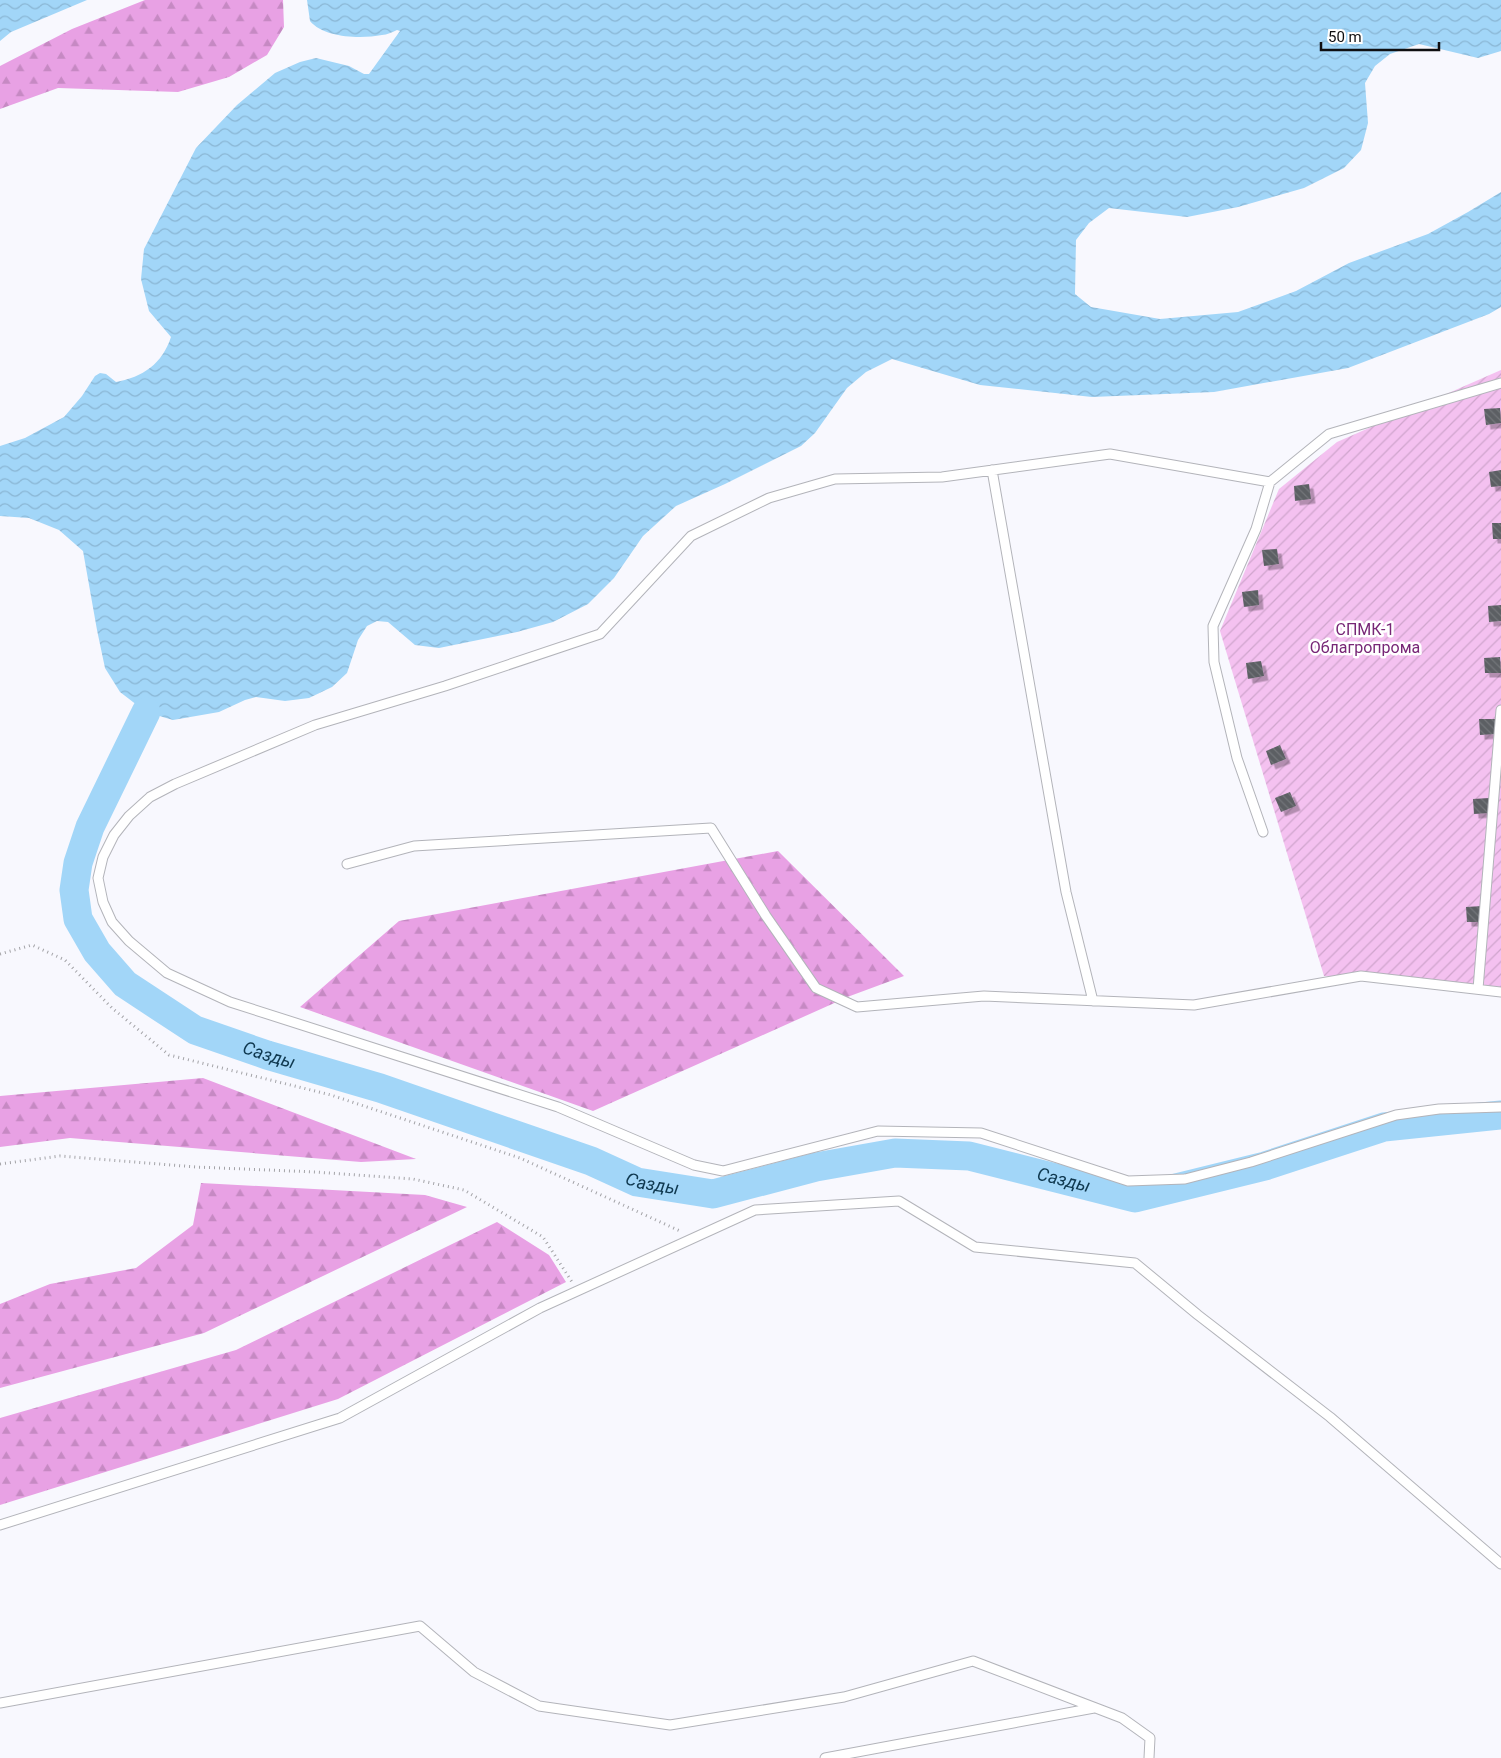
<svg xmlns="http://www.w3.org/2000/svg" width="1501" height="1758" viewBox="0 0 1501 1758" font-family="Roboto,sans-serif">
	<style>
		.forest { fill: url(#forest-firs) }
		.garden { fill: url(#garden-furrows) }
		.water { fill: url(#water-waves) }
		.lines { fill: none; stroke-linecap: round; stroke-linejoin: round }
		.river { stroke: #a2d6f8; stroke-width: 29 }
		.building { fill: url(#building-back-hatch); filter: url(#shadow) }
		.lane-casing { stroke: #b3b4ba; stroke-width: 11 }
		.path { stroke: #a3a3a7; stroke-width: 3; stroke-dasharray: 1 4; stroke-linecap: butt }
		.lane { stroke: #fff; stroke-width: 9 }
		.labels { text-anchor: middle; stroke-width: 5; stroke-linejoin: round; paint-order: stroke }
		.park-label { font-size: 16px; fill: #772676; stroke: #fff }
		.water-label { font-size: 18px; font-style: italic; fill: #0f384f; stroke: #fff }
	</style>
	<defs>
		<pattern id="forest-firs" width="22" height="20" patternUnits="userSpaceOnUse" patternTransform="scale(1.25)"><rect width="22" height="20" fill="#e8a1e4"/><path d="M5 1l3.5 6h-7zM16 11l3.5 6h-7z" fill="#c689c3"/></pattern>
		<pattern id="garden-furrows" width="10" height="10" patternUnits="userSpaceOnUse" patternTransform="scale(1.25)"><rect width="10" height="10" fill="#f4c1f0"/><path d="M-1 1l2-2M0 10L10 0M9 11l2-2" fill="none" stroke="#d0a5cd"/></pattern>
		<pattern id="water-waves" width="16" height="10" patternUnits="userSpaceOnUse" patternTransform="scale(1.25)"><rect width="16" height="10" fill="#a2d6f8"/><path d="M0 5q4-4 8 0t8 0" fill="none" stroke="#8ab6d4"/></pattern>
		<pattern id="building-back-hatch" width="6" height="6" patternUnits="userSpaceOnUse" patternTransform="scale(1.25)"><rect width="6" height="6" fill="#5c5f64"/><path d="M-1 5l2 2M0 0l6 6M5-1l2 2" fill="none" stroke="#737579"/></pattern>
		<filter id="shadow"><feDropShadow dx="4.5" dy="4.5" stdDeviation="0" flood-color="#0004"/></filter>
	</defs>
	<rect width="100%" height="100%" fill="#f8f8fe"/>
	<!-- forest -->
	<path class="forest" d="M145,0H283L284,27L267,55L229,77L178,92L58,88L0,109V66L72,29Z
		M778,851L904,976L850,996L593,1111L300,1007L399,921Z
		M203,1078L416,1159L361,1162L70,1138L0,1147V1096Z
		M201,1183L425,1195L467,1207L204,1333L0,1388V1304L50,1284L136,1268L193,1225Z
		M497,1222L549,1255L566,1282L338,1399L0,1505V1418L236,1350Z"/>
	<!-- garden -->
	<path class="garden" d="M1501,370V990L1324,976L1220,631L1279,489L1337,442Z"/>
	<!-- water -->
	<path class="water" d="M0,0H87L11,32L0,41Z
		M307,0H1501V51L1478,58L1419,44L1390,54L1375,66L1365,83L1368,123L1361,150L1344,168L1304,188L1238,207L1187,217L1109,208L1089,223L1076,240L1075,294L1091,307L1160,319L1238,312L1296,291L1349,263L1428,234L1468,212L1501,192V307L1489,314L1348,368L1214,392L1092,397L980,385L892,359L866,372L847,388L815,433L801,446L725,484L676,506L643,536L614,578L588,604L553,622L517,632L439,648L415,645L388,622L377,621L367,626L358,640L347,673L332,687L309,698L285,701L256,697L245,700L219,712L173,720L146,712L120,692L105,668L97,630L83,551L59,530L29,518L0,516V446L25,438L64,417L82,396L95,376L100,373L106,374L116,382C143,377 162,364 171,337L149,311L141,279L144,249L196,148L237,105L275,73L300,62L316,58L349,66L364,74H369L400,31L397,30C392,32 387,35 382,35C361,39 324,38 310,21Z"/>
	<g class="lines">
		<!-- river -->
		<path class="river" id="s1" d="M146,712L90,827L78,863L74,890L78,919L97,952L125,984L195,1030L267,1055L380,1088L591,1161L637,1182L713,1194L816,1167L895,1153L969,1156L1135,1198L1265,1166L1384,1127L1501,1115"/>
	</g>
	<!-- building -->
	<path class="building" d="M1500,408L1501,423L1486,425L1484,409Z
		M1501,470V486L1491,487L1489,472Z
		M1309,484L1311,499L1295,501L1294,486Z
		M1492,523H1501V539H1493Z
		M1277,549L1279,564L1264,566L1262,550Z
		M1258,590L1259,605L1244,607L1242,592Z
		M1501,605V621L1489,622L1488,606Z
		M1500,657L1501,673H1485L1484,658Z
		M1261,661L1264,676L1248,679L1246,663Z
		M1479,719H1495L1496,734L1480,735Z
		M1280,745L1286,759L1271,765L1266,751Z
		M1290,792L1296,806L1281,812L1275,798Z
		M1489,798L1490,813L1474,814L1473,799Z
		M1482,906L1483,922H1467L1466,907Z"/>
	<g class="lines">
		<!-- lane casing -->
		<g class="lane-casing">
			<path id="lane" d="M1501,383L1329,434L1270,482L1110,454L942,477L835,479L769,498L691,536L600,634L445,686L315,725L175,784L150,797L129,816L114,835L103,857L98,878L103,902L112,922L129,941L167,973L230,1002L558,1107L694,1165L723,1171L878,1131L981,1133L1128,1181L1185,1179L1251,1162L1396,1115L1439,1109L1501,1107
				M992,470L1066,892L1093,1001
				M1263,832L1237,758L1214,662L1213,626L1256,529L1270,482
				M347,864L414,846L711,828L766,916L816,988L857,1007L984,996L1194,1005L1361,976L1501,992
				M1478,989L1501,710
				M0,1525L340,1418L540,1308L755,1210L899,1201L975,1247L1135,1263L1198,1315L1330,1417L1501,1564
				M0,1703L420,1626L474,1672L539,1706L670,1725L844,1697L973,1661L1122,1718L1150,1738L1149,1758
				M825,1758L1094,1708"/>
		</g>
		<!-- path -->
		<path class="path" d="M0,954L32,945L65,960L112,1008L169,1055L331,1095L520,1158L680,1231
			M0,1164L60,1156L196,1167L315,1172L413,1179L464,1190L543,1237L572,1282"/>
		<!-- lane -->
		<use href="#lane" class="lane"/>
	</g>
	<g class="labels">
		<!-- park labels -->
		<g class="park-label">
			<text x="1365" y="635">СПМК-1<tspan x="1365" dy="18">Облагропрома</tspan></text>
		</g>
		<!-- water labels -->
		<g class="water-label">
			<text dy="6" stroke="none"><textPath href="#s1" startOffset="465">Сазды</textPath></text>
			<text dy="6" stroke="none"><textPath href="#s1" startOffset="1290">Сазды</textPath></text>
			<text dy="6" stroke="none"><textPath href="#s1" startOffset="870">Сазды</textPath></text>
		</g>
	</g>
	<!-- scale -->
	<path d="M1321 42v8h118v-8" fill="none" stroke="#0f0f11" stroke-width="2.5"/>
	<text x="1328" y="42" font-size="15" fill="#0f0f11" stroke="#ffffff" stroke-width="4" paint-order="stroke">50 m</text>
</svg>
